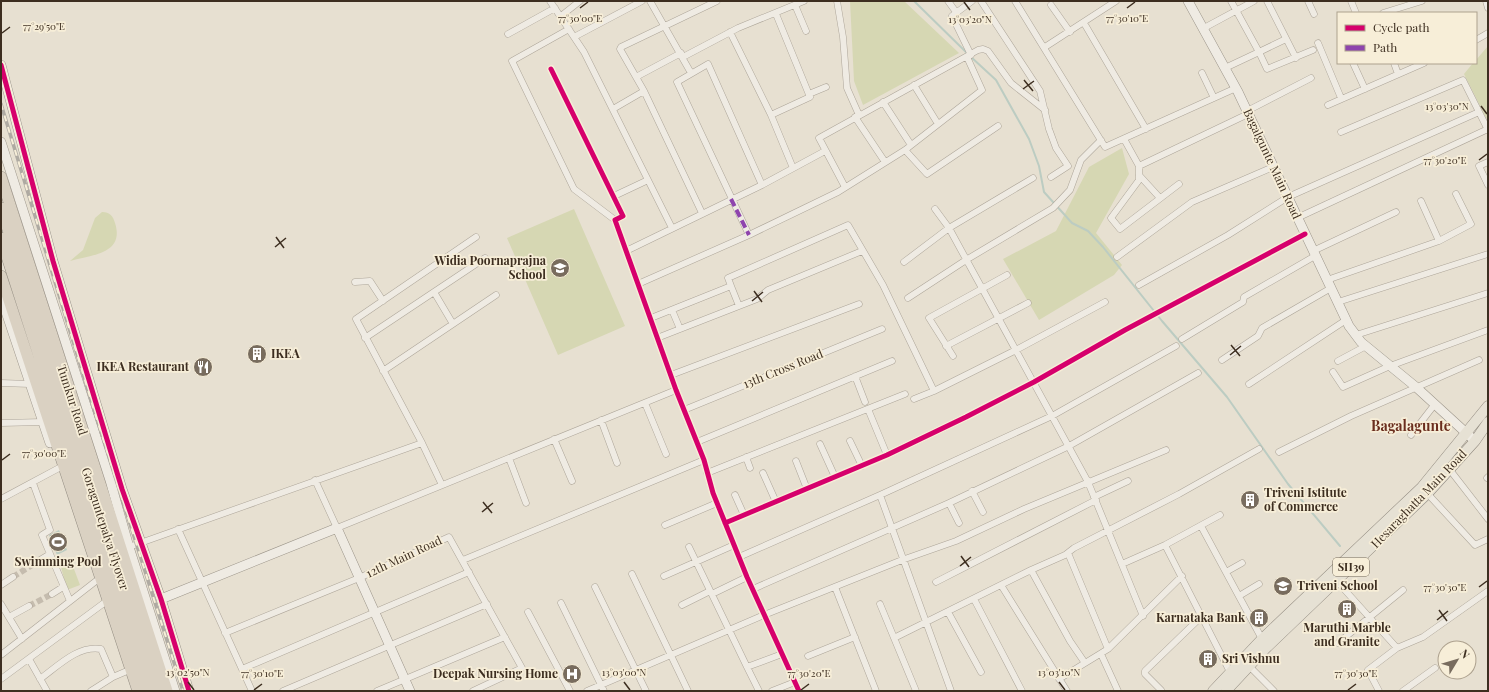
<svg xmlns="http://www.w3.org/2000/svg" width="1489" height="692" viewBox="0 0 1489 692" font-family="'Playfair Display',serif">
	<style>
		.green { fill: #d6d7b3 }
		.water { fill: #bcccc2 }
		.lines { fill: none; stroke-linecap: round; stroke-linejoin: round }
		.stream { stroke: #bcccc2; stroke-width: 2 }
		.street-tunnel { stroke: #c5bcae; stroke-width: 6; stroke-dasharray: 6 3; stroke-linecap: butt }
		.street-casing { stroke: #ada599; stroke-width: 7 }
		.secondary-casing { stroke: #9c958a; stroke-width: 10 }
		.primary-casing { stroke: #928b80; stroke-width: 11 }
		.highway-casing { stroke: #928b80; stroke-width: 12 }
		.street { stroke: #efebe3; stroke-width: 6 }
		.secondary { stroke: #efebe3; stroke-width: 9 }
		.primary { stroke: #e6e1d4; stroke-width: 10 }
		.highway { stroke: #dad1c2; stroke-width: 11 }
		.rail-casing { stroke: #afaaa2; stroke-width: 3.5 }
		.rail { stroke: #f7eed8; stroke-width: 2; stroke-dasharray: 6; stroke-linecap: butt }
		.quiet { stroke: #8e44ad; stroke-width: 4; stroke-dasharray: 8 4; stroke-linecap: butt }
		.cycleway-casing { stroke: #f7eed8; stroke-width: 8 }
		.cycleway { stroke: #d6006c; stroke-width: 5 }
		.ticks { fill: none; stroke: #3d2e20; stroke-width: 1.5 }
		.labels { text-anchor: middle; stroke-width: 3.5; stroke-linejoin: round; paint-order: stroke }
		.shield { fill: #f7eed8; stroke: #756857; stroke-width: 1 }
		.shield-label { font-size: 11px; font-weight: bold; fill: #3d2e20 }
		.street-label { font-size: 12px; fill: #3d2e20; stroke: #f7eed8 }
		.poi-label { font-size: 12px; font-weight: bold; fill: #3d2e20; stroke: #f7eed8; text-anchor: end }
		.quarter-label { font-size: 14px; font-weight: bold; fill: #6b2e1e; stroke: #f7eed8 }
		.ticks-label { font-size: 10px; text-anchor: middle; fill: #3d2e20; stroke: #f7eed8; stroke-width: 3.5; stroke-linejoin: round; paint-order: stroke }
	</style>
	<rect width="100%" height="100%" fill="#e7e0d1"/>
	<!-- green -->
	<path class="green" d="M850,1H904L959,53L863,105L854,81Z
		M1488,46V122L1464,74L1473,63H1476V60Z
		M1122,148L1129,174L1096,233L1122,265L1114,275L1039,320L1003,259L1056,231L1089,167Z
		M574,209L625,326L558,355L507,238Z
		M102,212C110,212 113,216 115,223C125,254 91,255 70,261L83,250L95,218Z
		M71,561L80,585L67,590L61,567Z"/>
	<!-- water -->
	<path class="water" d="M59,530L67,550L57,555L49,535Z"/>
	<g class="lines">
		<!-- stream -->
		<path class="stream" d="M914,1L968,54
			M971,57L996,80L1029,139L1039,166L1044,192L1072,223L1088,231L1103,247L1162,321L1227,397L1288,484L1340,546"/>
		<!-- street-tunnel -->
		<path class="street-tunnel" d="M13,577L40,560
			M29,606L52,594"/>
		<!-- street casing -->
		<g class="street-casing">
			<path id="street" d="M550,1L584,52L672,228
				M650,1L691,73
				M837,1L843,37L847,88L859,115
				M948,1L956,12
				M981,1L1040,91L1049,129L1056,148L1068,166L1051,177
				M1015,1L1105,147L1236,88
				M1231,1L1259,52L1286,39
				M1267,1L1296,58
				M1308,1L1314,14
				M1351,1L1356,13
				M1486,1L1488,8
				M795,5L806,31
				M1051,5L1070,32
				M1383,13L1422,1
				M561,16L580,1
				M1084,23L1146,129
				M1204,28L1254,1
				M569,29L512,61L574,189L615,220
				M730,32L771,115L793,168
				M508,34L555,8
				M574,37L642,1
				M1476,40L1488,33
				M1318,43L1341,98
				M1045,47L1116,1
				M971,55L952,16L972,1
				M683,57L738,28L804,1
				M1353,63L1365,89
				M1394,63L1398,74
				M1225,68L1259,52L1267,69L1313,50
				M551,69L623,216L615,220L676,390L704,460L713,493L747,577L799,691
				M1202,73L1214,98
				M636,77L681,53
				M914,85L938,124
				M809,94L826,87
				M883,102L911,145
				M1328,105L1424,63
				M613,109L644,91
				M1247,111L1311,78
				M771,115L810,97L776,14
				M855,117L885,162
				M1341,132L1463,80L1488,130
				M1124,139L1139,166L1248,114
				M905,150L927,174L998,126
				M1488,162L1479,166L1488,185
				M1139,166V180L1111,218L1120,229L1179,184
				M1139,175L1160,198
				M845,187L819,138L978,50L983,49L988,51L1011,83L1045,110
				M614,196L648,180
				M935,209L949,228L1088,482L1143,616
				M702,213L644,91L620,49L621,47L717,1
				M1297,218L1488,129
				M749,235L677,82L708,64L762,185
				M1439,241L1471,224L1456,194
				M626,251L762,185L825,151
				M1313,251L1396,212
				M1117,257L1192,202L1273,167
				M904,262L949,228L1033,178
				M1327,280L1439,241L1421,201
				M355,282L370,281L383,301
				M638,284L749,235L838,192L905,150L982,90L967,57
				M1139,285L1228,235L1288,197L1479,112
				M731,286L739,306
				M434,292L453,324
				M908,298L966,260L1053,208L1070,190L1081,160L1101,140
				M1338,302L1488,254
				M672,310L680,329
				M651,318L731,286L728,278L848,225L883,285L934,391L1016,350L1105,302
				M1356,335L1488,293
				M365,338L485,258
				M657,338L757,299L768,290L862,251
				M1182,339L1243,302L1244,297L1315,256
				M946,346L1028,303
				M953,356L929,318L1007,275
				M1222,360L1258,336L1262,328L1331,288
				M1338,361L1366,346
				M383,371L496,295
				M1333,372L1343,387L1390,366L1488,330
				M671,375L859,304
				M855,376L865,402
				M1,383L30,384
				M1249,384L1346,320
				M914,399L934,391
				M645,403L666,454
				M868,409L887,455
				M684,410L882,329
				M601,420L617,463
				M1,423L43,422
				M1411,435L1435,404
				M554,439L572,481
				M850,441L862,466
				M697,442L892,361
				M422,443L356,319L476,237
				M820,444L835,477
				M1279,452L1351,416L1479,360
				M746,457L750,468
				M509,458L526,503
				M796,461L807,489
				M1450,470L1488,519
				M707,473L905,394
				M763,473L776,502
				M1487,478L1488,477
				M315,480L337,528L676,390
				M33,483L50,530L42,535L70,601
				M972,491L983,512
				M1426,492L1475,545L1488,539
				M735,495L744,515
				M880,495L951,691
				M1094,497L1128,481
				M1,499L59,468
				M949,503L959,523
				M725,523L887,455L966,417L1034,382L1125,330L1305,234
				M665,525L717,503
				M1201,526L1262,639
				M178,529L252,691
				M1165,545L1231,674
				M129,547L422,443L442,485
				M689,547L747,667L782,654
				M1068,553L1108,649
				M739,557L880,495L1052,416L1176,346
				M40,560L50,554
				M463,560L704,460
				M1122,564L1165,545L1220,515
				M1031,570L1070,641L1085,663
				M1226,572L1242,563
				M632,574L688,691
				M664,576L734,545
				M1334,578L1397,648
				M936,582L1096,500
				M1,585L13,577
				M1001,585L1067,691
				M595,587L646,691
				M835,587L876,691
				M753,589L949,503L1069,446L1198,373
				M52,594L63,587
				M712,594L747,577
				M1239,596L1259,584
				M974,599L1022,691
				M561,603L604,691
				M1,604L22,639
				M880,604L916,691
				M682,605L710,591
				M528,612L570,691
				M948,612L981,672
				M9,617L29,606
				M225,633L359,578L449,537L522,668L473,691
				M894,638L1031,570L1065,555L1074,548L1179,494L1259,449
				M1338,643L1403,590
				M1101,654L1118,691
				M1,655L96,581
				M808,656L855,637
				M29,659L47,691
				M1249,666L1274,691
				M747,667L759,691
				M242,669L469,572
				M1,679L104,603
				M40,679C58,666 78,645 101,649L113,677
				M1059,679L1108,649L1182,576
				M1161,690L1145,674V671L1202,616
				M91,691L113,677L127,671
				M283,691L487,604
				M377,691L505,637
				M587,691L764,615L902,560L956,541L1024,509L1166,450
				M772,691L795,682
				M1379,691L1368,670L1397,648L1423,637L1488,591
				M1403,691L1435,668"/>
		</g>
		<!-- secondary casing -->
		<g class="secondary-casing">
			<path id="secondary" d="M1188,1L1238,92L1349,326L1361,342L1416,387L1475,441
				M1,65L53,261L122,489L161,599L189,691
				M1,142L110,480L129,547L175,691
				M1,297L50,443
				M161,599L337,528L410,691"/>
		</g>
		<!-- primary casing -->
		<g class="primary-casing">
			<path id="primary" d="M1213,691L1262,639L1422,487L1488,406
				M1226,691L1265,649L1427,494L1475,441L1488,422"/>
		</g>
		<!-- highway casing -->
		<g class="highway-casing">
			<path id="highway" d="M1,177L167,691
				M1,208L157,691
				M1,238L147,691
				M1,276L138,691"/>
		</g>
		<!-- street -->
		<use href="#street" class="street"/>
		<!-- secondary -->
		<use href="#secondary" class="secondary"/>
		<!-- primary -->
		<use href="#primary" class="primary"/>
		<!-- highway -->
		<use href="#highway" class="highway"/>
		<!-- rail casing -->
		<g class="rail-casing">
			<path id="rail" d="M1,104L94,410L183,691"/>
		</g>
		<!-- rail -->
		<use href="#rail" class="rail"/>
		<!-- quiet -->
		<path class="quiet" d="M731,199L749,235"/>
		<!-- cycleway casing -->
		<g class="cycleway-casing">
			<path id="cycleway" d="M1,65L53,261L122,489L161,599L189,691
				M551,69L623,216L615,220L676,390L704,460L713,493L747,577L799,691
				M725,523L887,455L966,417L1034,382L1125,330L1305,234"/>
		</g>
		<!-- cycleway -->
		<use href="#cycleway" class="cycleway"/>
	</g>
	<!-- ticks -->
	<path class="ticks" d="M964,2L970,10M580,8L588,2M1127,8L1135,2M2,33L10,27M1024,80L1033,91M1023,89L1034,81M1481,106L1487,114M1479,160L1487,154M276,237L284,248M275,247L286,238M754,291L762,302M752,301L763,292M1231,345L1240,356M1230,355L1241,346M2,460L10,454M483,502L492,513M482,512L493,503M961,556L969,567M960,566L971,557M1479,587L1487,581M1439,610L1447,621M1437,620L1448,611M188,682L194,690M624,682L630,690M1059,682L1065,690M254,690L262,684M801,690L809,684M1348,690L1356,684"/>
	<!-- icons -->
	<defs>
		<g id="school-disc" transform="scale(1)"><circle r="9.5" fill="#786c5e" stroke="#f7eed8"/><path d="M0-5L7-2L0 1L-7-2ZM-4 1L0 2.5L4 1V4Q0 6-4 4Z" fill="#fff"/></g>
		<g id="building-disc" transform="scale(1)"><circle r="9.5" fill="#786c5e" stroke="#f7eed8"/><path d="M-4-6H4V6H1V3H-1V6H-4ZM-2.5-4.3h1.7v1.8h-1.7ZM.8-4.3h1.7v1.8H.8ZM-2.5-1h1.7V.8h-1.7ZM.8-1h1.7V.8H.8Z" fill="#fff"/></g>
		<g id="restaurant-disc" transform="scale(1)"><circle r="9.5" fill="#786c5e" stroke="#f7eed8"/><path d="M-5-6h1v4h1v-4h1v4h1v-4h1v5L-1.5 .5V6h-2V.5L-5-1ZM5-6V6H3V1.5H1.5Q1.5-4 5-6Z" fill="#fff"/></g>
		<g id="stadium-disc" transform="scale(1)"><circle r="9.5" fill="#786c5e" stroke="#f7eed8"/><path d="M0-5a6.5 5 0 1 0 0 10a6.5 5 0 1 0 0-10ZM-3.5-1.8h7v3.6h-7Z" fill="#fff"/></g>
		<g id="hospital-disc" transform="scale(1)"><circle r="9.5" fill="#786c5e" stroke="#f7eed8"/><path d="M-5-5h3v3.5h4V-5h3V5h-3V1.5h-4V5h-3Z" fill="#fff"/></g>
	</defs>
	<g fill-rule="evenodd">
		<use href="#school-disc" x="560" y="268"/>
		<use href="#building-disc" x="257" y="354"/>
		<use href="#restaurant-disc" x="203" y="367"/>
		<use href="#building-disc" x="1250" y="500"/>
		<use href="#stadium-disc" x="58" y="542"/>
		<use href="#school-disc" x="1283" y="586"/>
		<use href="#building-disc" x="1347" y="609"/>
		<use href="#building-disc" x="1259" y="618"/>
		<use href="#building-disc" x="1208" y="659"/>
		<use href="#hospital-disc" x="572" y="674"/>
	</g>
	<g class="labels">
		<!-- shield labels -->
		<rect class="shield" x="1333" y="558" width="36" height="18" rx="3"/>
		<g class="shield-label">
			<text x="1351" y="571">SH39</text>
		</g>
		<!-- street labels -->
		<g class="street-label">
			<text transform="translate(1272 164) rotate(65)" y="4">Bagalgunte Main Road</text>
			<text transform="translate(783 369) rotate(-22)" y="4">13th Cross Road</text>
			<text transform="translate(72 400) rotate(72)" y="4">Tumkur Road</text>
			<text transform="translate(1419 499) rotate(-46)" y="4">Hesaraghatta Main Road</text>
			<text transform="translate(105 529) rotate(72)" y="4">Goraguntepalya Flyover</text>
			<text transform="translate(404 557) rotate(-25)" y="4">12th Main Road</text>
		</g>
		<!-- poi labels -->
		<g class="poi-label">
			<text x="546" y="265">Widia Poornaprajna<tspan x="546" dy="14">School</tspan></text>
			<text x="271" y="358" text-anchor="start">IKEA</text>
			<text x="189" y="371">IKEA Restaurant</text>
			<text x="1264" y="497" text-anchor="start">Triveni Istitute<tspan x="1264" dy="14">of Commerce</tspan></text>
			<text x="58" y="566" text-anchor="middle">Swimming Pool</text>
			<text x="1297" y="590" text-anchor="start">Triveni School</text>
			<text x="1245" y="622">Karnataka Bank</text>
			<text x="1347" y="632" text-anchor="middle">Maruthi Marble<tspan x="1347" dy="14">and Granite</tspan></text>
			<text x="1222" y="663" text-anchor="start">Sri Vishnu</text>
			<text x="558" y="678">Deepak Nursing Home</text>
		</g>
		<!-- quarter labels -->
		<g class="quarter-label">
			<text x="1411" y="431">Bagalagunte</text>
		</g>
	</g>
	<g class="ticks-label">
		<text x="580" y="22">77°30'00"E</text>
		<text x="1127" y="22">77°30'10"E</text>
		<text x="970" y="23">13°03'20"N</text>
		<text x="44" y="30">77°29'50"E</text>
		<text x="1447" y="110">13°03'30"N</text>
		<text x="1445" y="164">77°30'20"E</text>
		<text x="44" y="457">77°30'00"E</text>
		<text x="1445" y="591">77°30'30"E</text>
		<text x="188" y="676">13°02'50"N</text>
		<text x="624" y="676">13°03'00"N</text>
		<text x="1059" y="676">13°03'10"N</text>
		<text x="262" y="677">77°30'10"E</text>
		<text x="809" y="677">77°30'20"E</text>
		<text x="1356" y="677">77°30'30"E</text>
	</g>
	<!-- border -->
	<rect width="1489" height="692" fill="none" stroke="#3d2e20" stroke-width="4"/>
	<!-- legend -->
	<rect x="1337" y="12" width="140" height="52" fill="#f7eed8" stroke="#ada18e"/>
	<rect x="1345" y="25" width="20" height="6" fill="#d6006c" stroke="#ada18e"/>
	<text x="1373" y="32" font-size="12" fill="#3d2e20">Cycle path</text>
	<rect x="1345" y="45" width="20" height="6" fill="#8e44ad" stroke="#ada18e"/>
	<text x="1373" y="52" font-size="12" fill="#3d2e20">Path</text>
	<!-- north arrow -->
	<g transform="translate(1457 660) rotate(52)"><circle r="19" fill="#f7eed8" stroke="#ada18e"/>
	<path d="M0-3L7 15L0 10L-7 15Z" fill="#786c5e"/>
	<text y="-6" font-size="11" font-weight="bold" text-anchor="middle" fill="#3d2e20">N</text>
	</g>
</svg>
